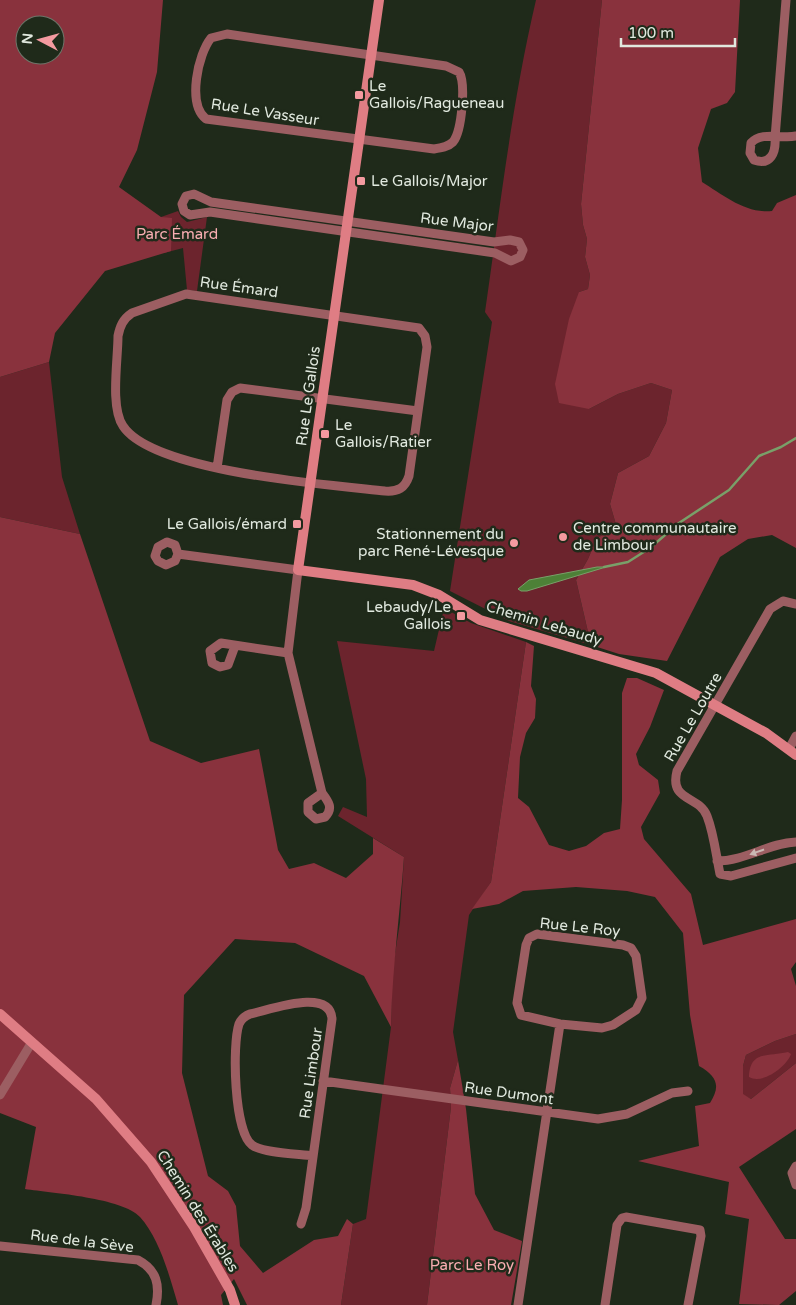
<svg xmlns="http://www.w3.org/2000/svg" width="796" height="1305" viewBox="0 0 796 1305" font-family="'Varela Round',sans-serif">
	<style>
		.green { fill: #6c242d }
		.forest { fill: #89323d; fill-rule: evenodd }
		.water { fill: #4d8137; stroke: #79a069 }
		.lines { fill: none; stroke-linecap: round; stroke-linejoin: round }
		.stream { stroke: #79a069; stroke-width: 2.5 }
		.street { stroke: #9c5e62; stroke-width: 9 }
		.secondary { stroke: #df7d84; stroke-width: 10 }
		.oneway { fill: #c9b8b3 }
		.poi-dot { fill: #f49aa0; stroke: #1f2a1a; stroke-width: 2 }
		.labels { text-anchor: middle; stroke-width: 5; stroke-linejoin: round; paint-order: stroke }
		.poi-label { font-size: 15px; fill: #e1e9df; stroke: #1f2a1a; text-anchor: start }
		.street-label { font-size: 15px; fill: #e1e9df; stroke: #1f2a1a }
		.park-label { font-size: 15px; fill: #faaeb2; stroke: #1f2a1a }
	</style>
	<rect width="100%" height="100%" fill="#1f2a1a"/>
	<!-- green -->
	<path class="green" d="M536,0H602L581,204L583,225L587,239L585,257L590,275L588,289L579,292L589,409L618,394L651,383L672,390L666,423L649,456L618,473L610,504L617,528L597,538L588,559L576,580L591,645L509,621L450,591L492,322L485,312C500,208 512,102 536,0Z
		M178,211L181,217L187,222L207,217L197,291L187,290L183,248L164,253L161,217Z
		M49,362L62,477L80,534L0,517V377Z
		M444,608L471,623L526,642L491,882L469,915L453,1032L458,1060L450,1088L451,1107L427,1305H341L353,1224L366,1219L391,1027L392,973L400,922L404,857L338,816L343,807L367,817L366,779L337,641L434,651Z
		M796,1034V1063L751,1099L743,1095V1066L746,1055L775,1041Z"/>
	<!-- forest -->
	<path class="forest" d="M0,0H163L157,72L137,150L119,187L161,217L172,218L171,251L105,271L55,333L49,362L0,377ZM25,25H55V55H25Z
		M602,0H740L735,92L727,103L711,109L698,148L702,182C723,195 746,214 772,211L777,203L796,195V548L772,535L748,539L720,557L667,661L619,654L591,645L576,580L588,559L597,538L617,528L610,504L618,473L649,456L666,423L672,390L651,383L618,394L589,409L559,403L555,384L569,319L579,292L588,289L590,275L585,257L587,239L583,225L581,204Z
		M0,517L80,534L150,741L201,763L259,749L278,850L289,869L314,863L346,878L373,854V838L404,857C400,914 392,970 391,1027L364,976L295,943L235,939L184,995L182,1073L208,1176L228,1191L236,1206L240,1246L263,1273L314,1240L338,1236L347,1219L353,1224L341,1305H247L234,1279L221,1295L223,1305H178C170,1278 160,1239 140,1217C123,1198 52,1193 25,1189L36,1127L0,1113Z
		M526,642L534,646L531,686L536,699L535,718L526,733L520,757L518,798L529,807L549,845L569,851L586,846L604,833L620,829L622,800V693L627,678H637L664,690L650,727L636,754L639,765L658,780L660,793L641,827L644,839L691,894L703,945L796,919V962L791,969L796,986V1034L775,1041L746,1055L743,1066V1094L751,1099L796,1063V1129L739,1167L785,1239H796V1291L779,1305L739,1304L749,1219L725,1214L729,1182L638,1161L699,1146L695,1106L710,1103C721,1086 717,1076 699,1066L690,1015L683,933L655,897L627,891L576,887L523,891L499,904L472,909L491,882Z
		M788,1052L791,1054C787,1066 763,1085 749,1077C750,1050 768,1057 788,1052Z
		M458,1060L466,1109L475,1194L494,1230L522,1241L511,1305H427L451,1107L450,1088Z"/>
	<!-- water -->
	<path class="water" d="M597,567H606L527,591H521L518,589L529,580Z"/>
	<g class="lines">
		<!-- stream -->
		<path class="stream" d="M604,567L628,562L650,548L679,523L729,490L759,456L781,447L796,438"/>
		<!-- street -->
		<path class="street" d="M786,0L775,138C776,152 771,166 754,160L750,153L751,143C761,131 782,139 796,136
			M227,34L446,66L459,72C466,83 462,131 453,142C448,147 441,148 434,149L206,119C187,104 198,54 211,38Z
			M194,194L211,202L494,242L510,240L519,242L523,250L520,257L511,261L495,253L210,212L190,215L184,211L182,204L186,196Z
			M186,294L419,328L425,336L427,347L409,476C405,488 398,492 385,491C330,485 153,472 123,426C110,407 118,360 118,336C120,326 123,319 132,313Z
			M217,468L227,400L232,392L240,388L418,411
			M178,554L175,561L166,565L158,561L155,556L158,547L167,542L175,545L178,554L298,570L288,653L322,793L308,803V812L316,819L325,817C334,808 328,801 322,793
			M796,604L783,601L770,609L677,771C669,802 699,795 707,816C714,834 716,855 720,874L731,876L796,858
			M235,646L228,665L220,667L212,663L210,651L221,643L288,653
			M789,749L796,736
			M717,861C745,861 769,843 796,842
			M537,934L623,945L631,948L636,956L642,998L636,1010L613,1025L602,1028L560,1024L521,1015L517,1003L526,945L529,938Z
			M323,1081L598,1119L627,1114L672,1093L688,1091
			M0,1095L32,1042
			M796,1166L792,1173L796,1185
			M301,1224L306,1208L332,1019C330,987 270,1010 250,1014C245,1016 241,1019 239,1024C232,1045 234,1132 252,1145C262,1153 299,1154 313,1156
			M0,1246L138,1260C157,1270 160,1285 156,1305
			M518,1305L560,1024
			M605,1305L617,1225L622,1218L626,1217L700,1230L701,1236L688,1305"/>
		<!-- secondary -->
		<path class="secondary" d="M379,0L298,570L413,585L439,595L480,620L656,673L766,733L796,755
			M0,1014L96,1099L151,1162L194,1227L230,1290L235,1305"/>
	</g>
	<!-- one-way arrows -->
	<defs><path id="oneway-solid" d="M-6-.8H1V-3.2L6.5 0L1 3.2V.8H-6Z" transform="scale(1.25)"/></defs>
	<use class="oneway" href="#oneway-solid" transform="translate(757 852) rotate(161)"/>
	<!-- markers -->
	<g class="poi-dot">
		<rect x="354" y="90" width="10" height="10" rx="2.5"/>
		<rect x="356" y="176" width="10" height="10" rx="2.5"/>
		<rect x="320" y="429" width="10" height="10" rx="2.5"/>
		<rect x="292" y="519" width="10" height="10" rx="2.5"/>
		<circle cx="563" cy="537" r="5"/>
		<circle cx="514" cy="543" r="5"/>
		<rect x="456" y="611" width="10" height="10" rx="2.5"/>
	</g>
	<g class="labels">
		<!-- poi labels -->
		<g class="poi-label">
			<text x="369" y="91">Le<tspan x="369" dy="17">Gallois/Ragueneau</tspan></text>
			<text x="371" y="186">Le Gallois/Major</text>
			<text x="335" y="430">Le<tspan x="335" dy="17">Gallois/Ratier</tspan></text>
			<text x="287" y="529" text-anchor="end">Le Gallois/émard</text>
			<text x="573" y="533">Centre communautaire<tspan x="573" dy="17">de Limbour</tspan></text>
			<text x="504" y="539" text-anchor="end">Stationnement du<tspan x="504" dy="17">parc René-Lévesque</tspan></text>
			<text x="451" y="612" text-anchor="end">Lebaudy/Le<tspan x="451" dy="17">Gallois</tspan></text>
		</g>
		<!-- street labels -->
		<g class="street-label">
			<text transform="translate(265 112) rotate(9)" y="5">Rue Le Vasseur</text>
			<text transform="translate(457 222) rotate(7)" y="5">Rue Major</text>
			<text transform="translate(239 287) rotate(8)" y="5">Rue Émard</text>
			<text transform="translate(308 396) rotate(-82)" y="5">Rue Le Gallois</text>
			<text transform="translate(544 623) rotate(17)" y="5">Chemin Lebaudy</text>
			<text transform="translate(693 717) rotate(-60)" y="5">Rue Le Loutre</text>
			<text transform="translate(580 927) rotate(6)" y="5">Rue Le Roy</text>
			<text transform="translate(311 1073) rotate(-82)" y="5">Rue Limbour</text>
			<text transform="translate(509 1093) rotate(8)" y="5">Rue Dumont</text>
			<text transform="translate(198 1211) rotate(58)" y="5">Chemin des Érables</text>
			<text transform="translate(82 1241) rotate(7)" y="5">Rue de la Sève</text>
		</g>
		<!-- park labels -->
		<g class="park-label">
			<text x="177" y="239">Parc Émard</text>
			<text x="472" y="1270">Parc Le Roy</text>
		</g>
	</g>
	<!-- north arrow -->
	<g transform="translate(40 40) rotate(276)"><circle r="24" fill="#1f2a1a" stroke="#6d7669"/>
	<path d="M0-4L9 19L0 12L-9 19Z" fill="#f49aa0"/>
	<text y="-8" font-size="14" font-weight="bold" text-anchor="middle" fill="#e1e9df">N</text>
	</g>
	<!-- scale -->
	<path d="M621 38v8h114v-8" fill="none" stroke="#e1e9df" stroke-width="2.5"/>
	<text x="628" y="38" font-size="15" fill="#e1e9df" stroke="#1f2a1a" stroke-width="4" paint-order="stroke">100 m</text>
</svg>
